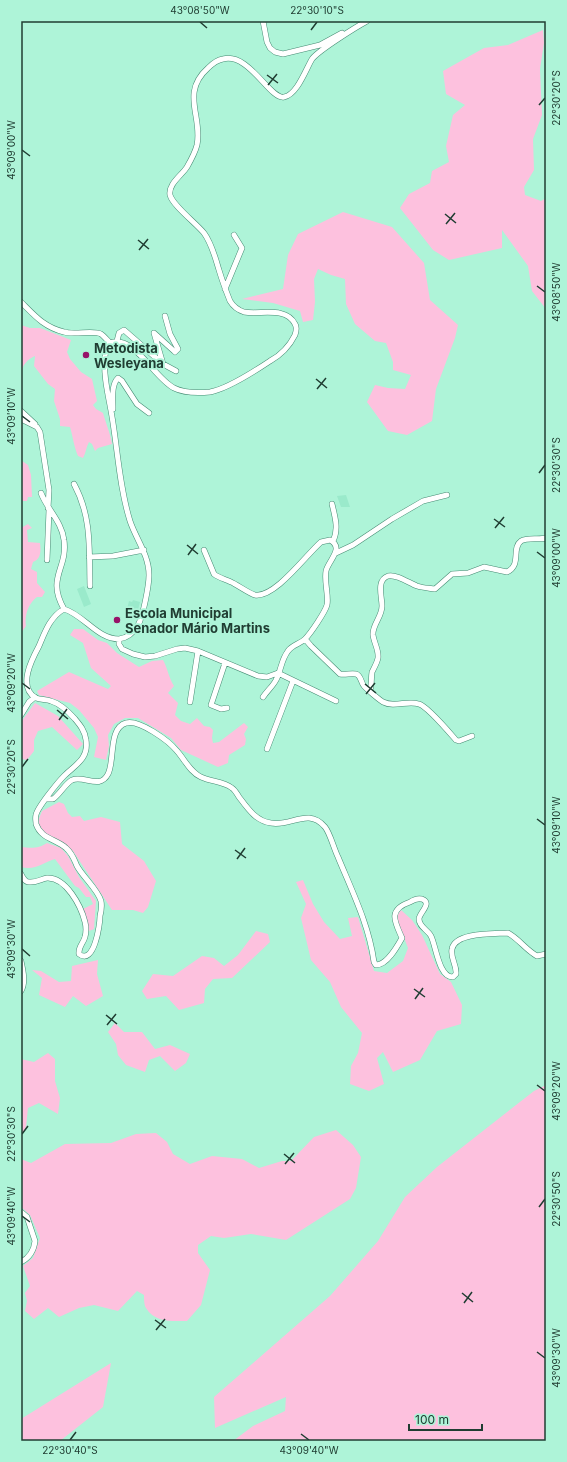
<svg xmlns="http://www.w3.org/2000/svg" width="567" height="1462" viewBox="0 0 567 1462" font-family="Inter,sans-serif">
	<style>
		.built { fill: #9aeacb }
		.green { fill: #fdc1de }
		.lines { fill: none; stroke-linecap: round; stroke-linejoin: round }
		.street-casing { stroke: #468b73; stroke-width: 6 }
		.street { stroke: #fff; stroke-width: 5 }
		.ticks { fill: none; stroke: #203d32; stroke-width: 1.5 }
		.poi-dot { fill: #971268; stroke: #aef4d8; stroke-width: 1.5 }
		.labels { text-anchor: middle; stroke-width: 3.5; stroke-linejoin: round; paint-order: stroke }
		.poi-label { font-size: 13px; font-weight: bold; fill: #203d32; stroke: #aef4d8; text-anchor: start }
		.neatline { fill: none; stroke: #203d32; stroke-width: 1.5 }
		.ticks-label { font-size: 10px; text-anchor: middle; fill: #203d32 }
	</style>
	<rect width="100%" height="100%" fill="#aef4d8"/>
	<!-- built -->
	<path class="built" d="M346,495L350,507H341L337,496Z
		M84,586L91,604L84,607L77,589Z
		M133,600L140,602L138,610L127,609L129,601L132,602Z"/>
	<!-- green -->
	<path class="green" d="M543,30L544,43L540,69L542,115L533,139L534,170L524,187L525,195L541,201L546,198V309L532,291L528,266L502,230V248L449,260L433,250L400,208L409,194L430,183L432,171L449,162L446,146L453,115L465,105L446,94L443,71L484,48L508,45Z
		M343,212L392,227L424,263L430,300L458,325L455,338L436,389L432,421L407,435L388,431L367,402L375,385L388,388L405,389L411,375L393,370V362L386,343L375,341L355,324L346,304L345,279L331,275L318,269L314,279L315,302L313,320L303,322L300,311L273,303L242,299L283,289L288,255L298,234Z
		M21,325L30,328H40L71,340L67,352L70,359L81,372L92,379L97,401L93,405L96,409L103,413C106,424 110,432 112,444L98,448L95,451L92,444L89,442C86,447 86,453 83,458L78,456C74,447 73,437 70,427L60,426V419L54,401L55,389L48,384L34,366L35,356C28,359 22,365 21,373Z
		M22,461L28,465L31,475L32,497H28L27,501H21V465Z
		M28,524L32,528L27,530L28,542L40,543C41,551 41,559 33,562L31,569L37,572V583L45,592L42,597H37C29,603 24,615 26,626L21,633V528Z
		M74,629H83L98,640L107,643L117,653L139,667L152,661L163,660C168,669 168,676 174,686L168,693L178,703L175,715L181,721L190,724L197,718L204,726L210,727L213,730L212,738L213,743L219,742L244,723L248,727L244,734L246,739L245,745L229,755L228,763L218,767L181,750L171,738L138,718H125L114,724L108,735L109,746L106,760L94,757L98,737L94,728L79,710L70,703L39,695L37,691L69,672L108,689L111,686L91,668L83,643L70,635Z
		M35,703L58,716L83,744L77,750L52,727L38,731L34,740V751L27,760L21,759V722Z
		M59,802L64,804L68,813L72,817L80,816L84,821L101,817L120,822L122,844L144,861L156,881L148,907L143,913L133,910H112L73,851L62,842L55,840L42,831L38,821L42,811Z
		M47,843L61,848L68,856L79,877L96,901L94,929L89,931L87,928L83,909L93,904L90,897H86L79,888L75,886L55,859C42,863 35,871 21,867V847C31,848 38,849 47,843Z
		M303,880L313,904L324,922L340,939L352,936L348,918L358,917L374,971L387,973L403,961L408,948L396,917L401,910L412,920L422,935L440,974L451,982L462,1005L461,1024L437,1031L420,1060L393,1072L383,1052L377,1058L384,1084L369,1091L350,1084L351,1066L358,1053L362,1033L341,1007L330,982L311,960L301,918L306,904L296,882Z
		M256,931L268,934L270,942L232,978L213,979L205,989L204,1003L179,1010L166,996L147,999L142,991L153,974L173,976L202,956L214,958L224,966L238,955Z
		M98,960L97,974L103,996L86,1006L73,996L65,1007L39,995L42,978L32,970L41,971L59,982L71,981L72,966Z
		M115,1023L124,1032H142L155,1049L170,1045L190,1054L186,1063L175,1071L160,1056L149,1060L145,1072L126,1065L118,1055L116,1044L108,1032Z
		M48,1053L55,1059V1081L60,1098L58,1114L39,1103L28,1108L26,1127L21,1136V1059L34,1062Z
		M544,1086L546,1087V1441H233L253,1426L285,1411L286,1397L215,1428L214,1397L330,1296L378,1241L405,1197L437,1167L534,1091Z
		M336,1130L353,1145L361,1157L356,1188L350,1199L286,1240L251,1234L224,1238L211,1236L198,1245V1253L210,1270L201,1305L187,1321C172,1321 155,1323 146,1308C144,1305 144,1299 144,1295L137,1291L118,1311L94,1305L79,1308L59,1317L48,1308L34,1319L25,1311L27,1301L25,1293L30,1286L23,1266L33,1258L40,1238L30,1215L21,1207V1159L31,1163L65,1144L111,1143L136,1134L156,1133L167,1142L173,1154L190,1164L212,1156L242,1159L259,1168L282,1161H291L314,1137Z
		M111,1363L103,1407L60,1441H21V1419Z"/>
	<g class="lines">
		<!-- street casing -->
		<g class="street-casing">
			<path id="street" d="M263,21L267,42L270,48L275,52L283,54L320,45L342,33
				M225,289L242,248L234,235
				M21,302C35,316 44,327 64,332C74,335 95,330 101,334C104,336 107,340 110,343
				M117,341L119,333L124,330L163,364L176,371
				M163,364L154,333L174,351L175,352L178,349L170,334L165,316
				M113,409C113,399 111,385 118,378L122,381L137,404L149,413
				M21,411L35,424
				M21,419L37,427L40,432L49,490L48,508
				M74,484C92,517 89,549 90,586
				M41,493C47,509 62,522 64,540C68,569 46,577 64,609
				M332,504C335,517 339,529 333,541
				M204,550L214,574C219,578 225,579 231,582C236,584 250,594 255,595C275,598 306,555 321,542L330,540C345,548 328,561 326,571C324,582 329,596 327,605C325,612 311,633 305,639C300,644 292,645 288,651C281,660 281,671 276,680C273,686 267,691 263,697
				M336,553L353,545L392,519L423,501L447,495
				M89,557L113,556L144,550
				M47,560L49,510
				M119,639V644L122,649L133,654L145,657L155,656L177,649L185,648L198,651L258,676L267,677L278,673L336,701
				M305,639L311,646L340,674C345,675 351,673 356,674C361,675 361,683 364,686C365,688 381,701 383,702C395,708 407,700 419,704C427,706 449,732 456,740L459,741L472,736
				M225,663L211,705L221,709L227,708
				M370,690C372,684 371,678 372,672C374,668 377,663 378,658C379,650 374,643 373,635C372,625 382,617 382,606C382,597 376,580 388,576C397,574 409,583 417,586C423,588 429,588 435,589L452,574L468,573L484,567L507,572C522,565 511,548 521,541C527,537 539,540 546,538
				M190,702L198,651
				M21,715L29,702L35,697
				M267,749L293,681
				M46,799H53C60,794 65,784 72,780C84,775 100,790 108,774C115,761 108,728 126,723C139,719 169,741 177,751C185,760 190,772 201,777C212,782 223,781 232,788C235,790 237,794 239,797C248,809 256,821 271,823C291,827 308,807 325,827C330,833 334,849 338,857C352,891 369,925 374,962L376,965C387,965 397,947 402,938C395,922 387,910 410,902C413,900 418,898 422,899C433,903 419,913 419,919C419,927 428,930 431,936C436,946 439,978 453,977L456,974C457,965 450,958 452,949C455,932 494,934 508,933C519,939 526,950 537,956L546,954
				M21,874C23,878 25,882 29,882C36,883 41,879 47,878C66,877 81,906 85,922C86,926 86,933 85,937C83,944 78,947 79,954C94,966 100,925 100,916C101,912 102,906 101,901C98,890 83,877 77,866C74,859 72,853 66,848C56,839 41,839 36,824C36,821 35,818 36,815C37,808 58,782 64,776C75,765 89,759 86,740C85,731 80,725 75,719C68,711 61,704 51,701C46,699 41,700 36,698C17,687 32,659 39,646C45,632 50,617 64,609C84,615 97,639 119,639C127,638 134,632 138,625C143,617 149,585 149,575C149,555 136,539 130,521C120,489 118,455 113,423C110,401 103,379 105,357C105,352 108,347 110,343C134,334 154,378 174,388C184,393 199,393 210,392C227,389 255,371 270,361C281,355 289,347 295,335C296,332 297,327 295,324C286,306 260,315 244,312C238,310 233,306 230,301C226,291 222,280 219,270C215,257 212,244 204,233C196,223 173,206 170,195C168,184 182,175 187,167C191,160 195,153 197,145C203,117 180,93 208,68C212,64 217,60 223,59C249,52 270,100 284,97C297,95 306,69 312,59C319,50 356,27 367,21
				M21,961C23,970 26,983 21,991
				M21,1212L27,1217L35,1241C34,1250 29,1258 21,1262"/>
		</g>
		<!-- street -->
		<use href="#street" class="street"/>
	</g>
	<!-- ticks -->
	<path class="ticks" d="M200,22L207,28M311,30L317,22M267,75L278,83M268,85L277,74M539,105L545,98M22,150L30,156M445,214L456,223M446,224L455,213M138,240L149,249M139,250L148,239M537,286L545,292M316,379L327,388M317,389L326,378M22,416L30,422M539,473L545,465M494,519L505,527M495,528L504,517M187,545L198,554M537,552L545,558M188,555L196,544M22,683L30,689M365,684L376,693M366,694L375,683M57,710L68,719M59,720L67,709M22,767L28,759M537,819L545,825M235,850L246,858M237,859L245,848M22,949L30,956M414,989L425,997M415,999L423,988M106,1015L117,1024M107,1025L116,1014M537,1085L545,1091M22,1134L28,1126M284,1154L295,1163M285,1164L294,1153M539,1207L545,1199M22,1216L30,1222M462,1293L473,1302M464,1303L472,1292M155,1320L166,1328M156,1330L165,1319M537,1352L545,1358M301,1434L309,1440M70,1440L76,1432"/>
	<!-- markers -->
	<g class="poi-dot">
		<circle cx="86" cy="355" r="4"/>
		<circle cx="117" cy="620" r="4"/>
	</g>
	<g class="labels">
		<!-- poi labels -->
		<g class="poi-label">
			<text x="94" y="353">Metodista<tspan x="94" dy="15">Wesleyana</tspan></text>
			<text x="125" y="618">Escola Municipal<tspan x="125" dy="15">Senador Mário Martins</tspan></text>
		</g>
	</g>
	<!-- border -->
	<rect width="567" height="1462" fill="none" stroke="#aef4d8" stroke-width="44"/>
	<!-- scale -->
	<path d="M409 1424v6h73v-6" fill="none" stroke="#203d32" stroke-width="2"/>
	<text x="415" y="1424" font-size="12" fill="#203d32" stroke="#aef4d8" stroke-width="3" paint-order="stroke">100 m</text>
	<rect x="22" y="22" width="523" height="1418" class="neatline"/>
	<g class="ticks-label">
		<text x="200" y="14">43°08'50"W</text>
		<text x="317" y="14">22°30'10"S</text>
		<text transform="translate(556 98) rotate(-90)" y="4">22°30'20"S</text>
		<text transform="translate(11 150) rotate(-90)" y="4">43°09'00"W</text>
		<text transform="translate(556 292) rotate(-90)" y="4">43°08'50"W</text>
		<text transform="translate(11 416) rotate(-90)" y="4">43°09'10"W</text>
		<text transform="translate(556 465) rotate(-90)" y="4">22°30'30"S</text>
		<text transform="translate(556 558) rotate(-90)" y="4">43°09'00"W</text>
		<text transform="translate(11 683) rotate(-90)" y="4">43°09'20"W</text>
		<text transform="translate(11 767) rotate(-90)" y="4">22°30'20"S</text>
		<text transform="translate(556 825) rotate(-90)" y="4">43°09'10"W</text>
		<text transform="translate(11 949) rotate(-90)" y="4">43°09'30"W</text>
		<text transform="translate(556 1091) rotate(-90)" y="4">43°09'20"W</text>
		<text transform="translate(11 1134) rotate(-90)" y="4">22°30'30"S</text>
		<text transform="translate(556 1199) rotate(-90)" y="4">22°30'50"S</text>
		<text transform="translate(11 1216) rotate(-90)" y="4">43°09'40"W</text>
		<text transform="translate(556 1358) rotate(-90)" y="4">43°09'30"W</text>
		<text x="70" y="1454">22°30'40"S</text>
		<text x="309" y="1454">43°09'40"W</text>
	</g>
</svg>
